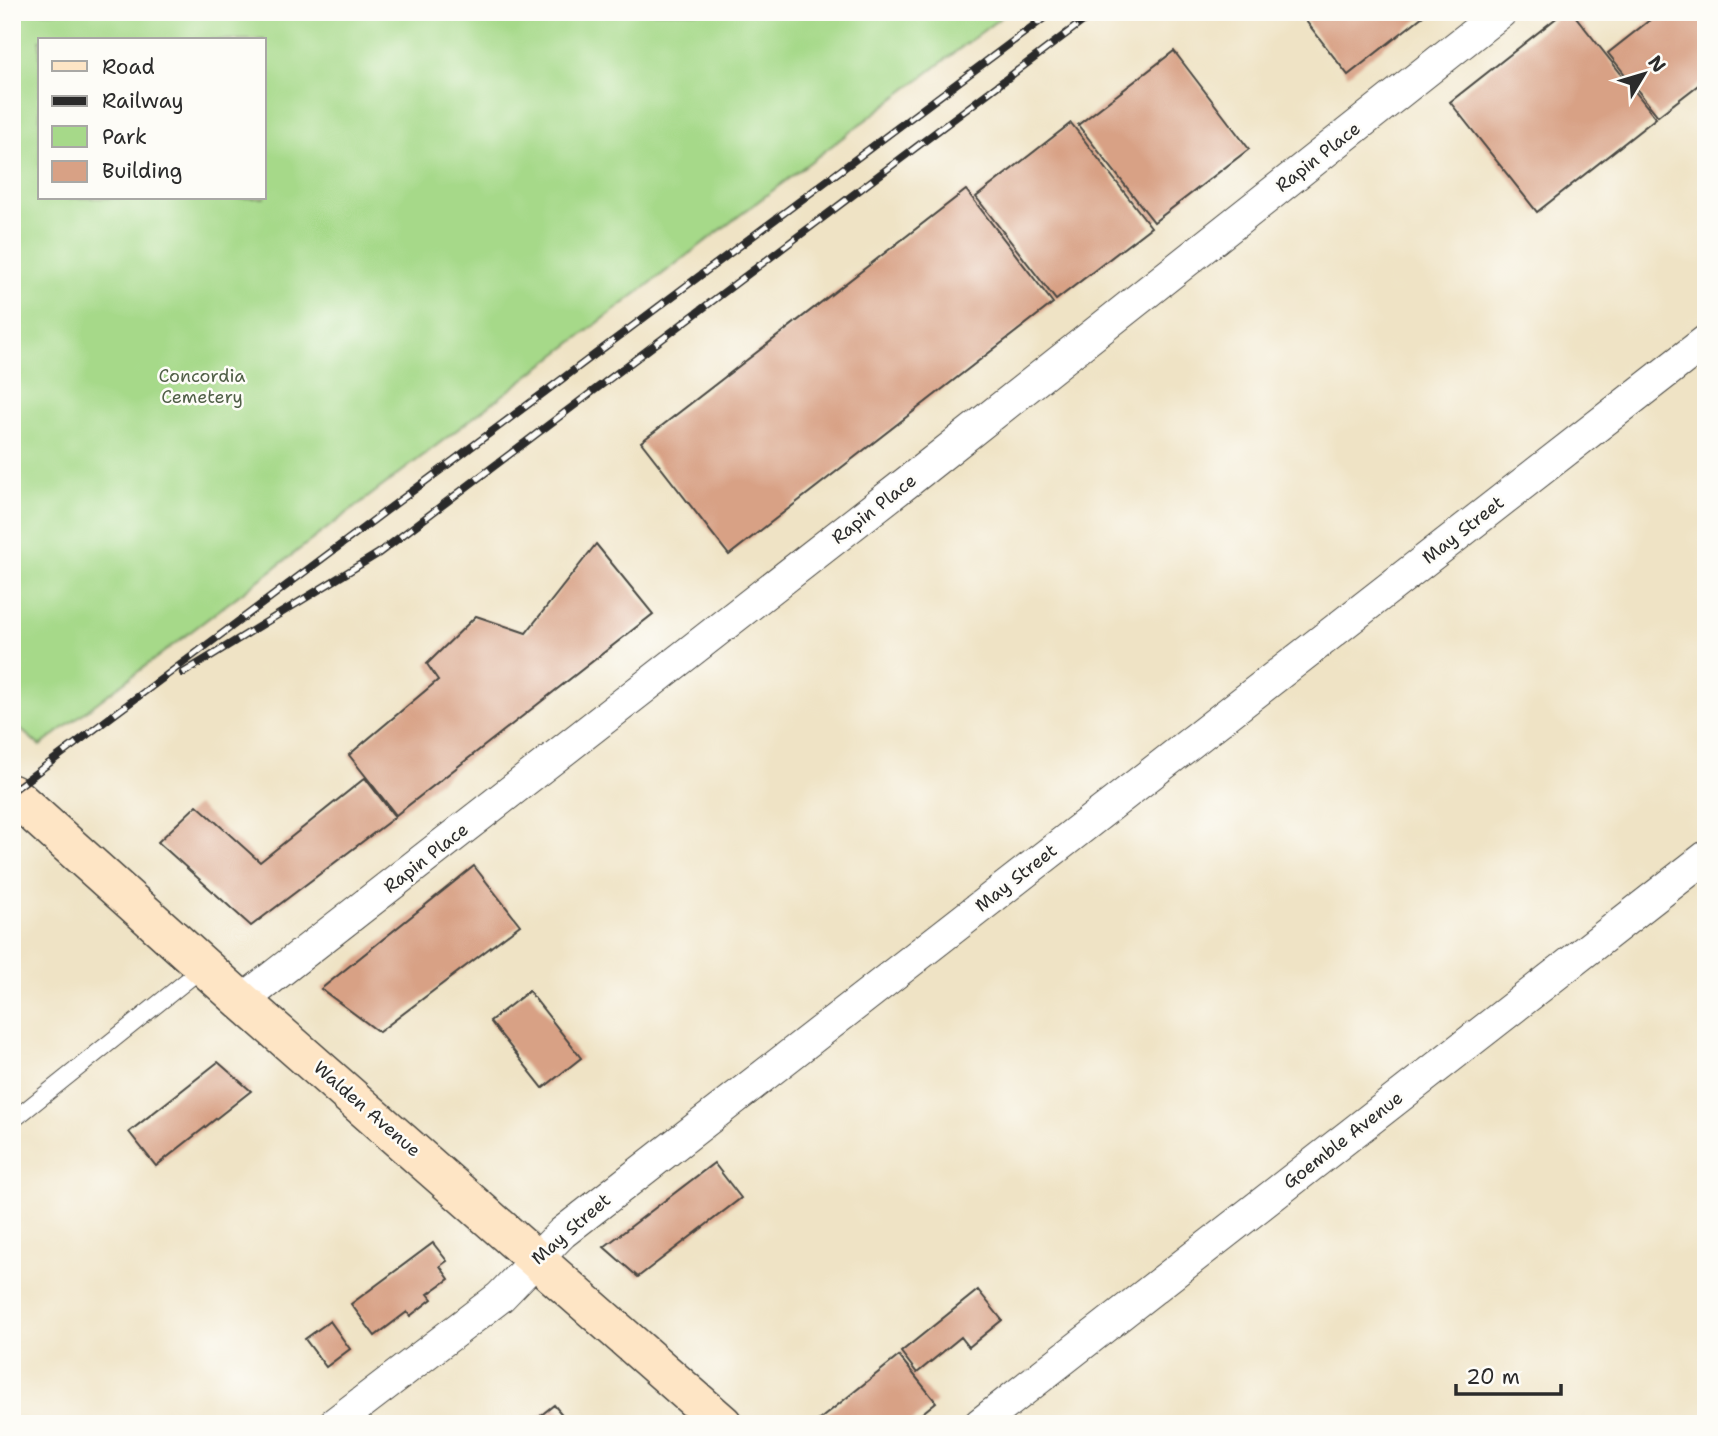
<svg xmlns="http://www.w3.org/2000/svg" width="1718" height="1436" viewBox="0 0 1718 1436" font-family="'Shantell Sans',sans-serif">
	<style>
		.green { fill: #a6d989; stroke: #68825a; stroke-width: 2; fill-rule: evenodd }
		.building { fill: #d8a185 }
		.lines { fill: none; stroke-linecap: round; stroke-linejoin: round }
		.lane-casing { stroke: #484742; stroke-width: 18 }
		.street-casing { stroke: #484742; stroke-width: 34 }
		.secondary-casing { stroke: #484742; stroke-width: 41 }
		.lane { stroke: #fff; stroke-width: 16 }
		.street { stroke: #fff; stroke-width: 32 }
		.secondary { stroke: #fee5c5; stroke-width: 38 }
		.rail-casing { stroke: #2b2b2b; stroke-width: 8 }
		.rail { stroke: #fdfcf7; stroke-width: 5; stroke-dasharray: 16; stroke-linecap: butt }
		.labels { text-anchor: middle; stroke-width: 5; stroke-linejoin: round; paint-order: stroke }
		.street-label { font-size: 18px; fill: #2b2b2b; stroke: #fdfcf7 }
		.park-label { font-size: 18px; fill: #505f47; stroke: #fdfcf7 }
	</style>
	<rect width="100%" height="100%" fill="#fdfcf7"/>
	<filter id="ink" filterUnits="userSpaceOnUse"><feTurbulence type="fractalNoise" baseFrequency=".0143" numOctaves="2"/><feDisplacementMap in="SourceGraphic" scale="14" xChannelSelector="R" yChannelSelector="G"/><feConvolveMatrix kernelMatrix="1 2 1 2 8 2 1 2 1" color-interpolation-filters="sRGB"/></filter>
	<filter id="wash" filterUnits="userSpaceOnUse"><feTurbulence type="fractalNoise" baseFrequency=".00686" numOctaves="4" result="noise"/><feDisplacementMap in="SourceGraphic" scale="28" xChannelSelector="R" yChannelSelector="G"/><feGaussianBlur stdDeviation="1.57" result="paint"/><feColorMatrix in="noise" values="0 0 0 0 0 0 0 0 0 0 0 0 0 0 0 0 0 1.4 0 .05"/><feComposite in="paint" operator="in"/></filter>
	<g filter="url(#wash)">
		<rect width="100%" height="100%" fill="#efe3c5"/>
		<!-- green -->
		<path class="green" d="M12,12H1008L40,746L12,722ZM40,40H264V198H40Z"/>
		<g id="blocks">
			<!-- building -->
			<path class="building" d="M1299,12H1428L1348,75Z
				M1564,12H1572L1656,118L1537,212L1450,102Z
				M1660,12H1706V79L1658,116L1608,53Z
				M1174,51L1249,149L1154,222L1078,125Z
				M1071,123L1151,227L1056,300L976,197Z
				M966,190L1053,303L729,555L641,442Z
				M596,544L653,614L396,815L349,755L438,680L427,664L476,616L526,633Z
				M365,778L395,817L251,926L158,842L197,805L260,862Z
				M474,866L520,925L379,1032L321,989Z
				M529,991L581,1058L543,1088L490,1021Z
				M218,1062L251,1091L156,1166L129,1132Z
				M714,1163L741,1198L638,1277L604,1247Z
				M433,1243L447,1261L440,1266L449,1279L428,1294L432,1299L410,1316L407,1312L375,1336L351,1304Z
				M978,1290L1002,1320L969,1347L961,1337L917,1373L901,1352Z
				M330,1321L350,1349L326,1367L305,1339Z
				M899,1356L936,1402L909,1424H814Z
				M554,1405L570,1424H530Z"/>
		</g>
	</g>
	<g filter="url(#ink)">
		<use href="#blocks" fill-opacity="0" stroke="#484742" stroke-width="2"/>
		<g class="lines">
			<!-- lane casing -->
			<g class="lane-casing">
				<path id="lane" d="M12,1121L205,966"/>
			</g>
			<!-- street casing -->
			<g class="street-casing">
				<path id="street" d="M242,1001L910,480L1501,12
					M334,1424L500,1297L562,1233L1706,341
					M980,1424L1706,857"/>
			</g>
			<!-- secondary casing -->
			<g class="secondary-casing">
				<path id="secondary" d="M12,794L242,1001L723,1424"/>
			</g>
			<!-- lane -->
			<use href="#lane" class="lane"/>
			<!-- street -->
			<use href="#street" class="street"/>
			<!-- secondary -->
			<use href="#secondary" class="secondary"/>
			<!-- rail casing -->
			<g class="rail-casing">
				<path id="rail" d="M183,673L379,553L1095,12
					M12,791L1052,12"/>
			</g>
			<!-- rail -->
			<use href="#rail" class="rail"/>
		</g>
	</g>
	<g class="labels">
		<!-- street labels -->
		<g class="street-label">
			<text transform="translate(1318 157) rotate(-38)" y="6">Rapin Place</text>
			<text transform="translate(874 509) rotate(-38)" y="6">Rapin Place</text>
			<text transform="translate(1463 530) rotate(-38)" y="6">May Street</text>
			<text transform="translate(426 858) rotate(-38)" y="6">Rapin Place</text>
			<text transform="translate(1016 878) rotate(-38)" y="6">May Street</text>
			<text transform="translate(367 1109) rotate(41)" y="6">Walden Avenue</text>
			<text transform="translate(1343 1140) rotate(-38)" y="6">Goemble Avenue</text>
			<text transform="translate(571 1229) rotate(-41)" y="6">May Street</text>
		</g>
		<!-- park labels -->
		<g class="park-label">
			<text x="202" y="382">Concordia<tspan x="202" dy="21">Cemetery</tspan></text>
		</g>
	</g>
	<!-- margin -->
	<rect width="1718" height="1436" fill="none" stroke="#fdfcf7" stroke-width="42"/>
	<!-- legend -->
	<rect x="38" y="38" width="228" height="161" fill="#fdfcf7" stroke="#a9a8a5" stroke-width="2"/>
	<rect x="52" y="61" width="35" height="10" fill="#fee5c5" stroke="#a9a8a5" stroke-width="2"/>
	<text x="102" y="74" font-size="21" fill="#2b2b2b">Road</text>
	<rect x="52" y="96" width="35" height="10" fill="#2b2b2b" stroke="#a9a8a5" stroke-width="2"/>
	<text x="102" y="108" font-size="21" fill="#2b2b2b">Railway</text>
	<rect x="52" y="126" width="35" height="21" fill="#a6d989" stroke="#a9a8a5" stroke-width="2"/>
	<text x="102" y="144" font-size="21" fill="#2b2b2b">Park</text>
	<rect x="52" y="161" width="35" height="21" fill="#d8a185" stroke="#a9a8a5" stroke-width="2"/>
	<text x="102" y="178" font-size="21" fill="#2b2b2b">Building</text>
	<!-- north arrow -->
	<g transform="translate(1644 74) rotate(52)" stroke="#fdfcf7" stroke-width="5" paint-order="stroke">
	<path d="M0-5L12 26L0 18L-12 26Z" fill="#2b2b2b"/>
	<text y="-10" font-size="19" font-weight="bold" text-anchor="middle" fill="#2b2b2b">N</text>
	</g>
	<!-- scale -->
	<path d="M1456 1384v10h105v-10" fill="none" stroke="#2b2b2b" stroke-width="3.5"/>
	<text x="1466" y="1384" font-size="21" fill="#2b2b2b" stroke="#fdfcf7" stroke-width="5" paint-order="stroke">20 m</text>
</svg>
